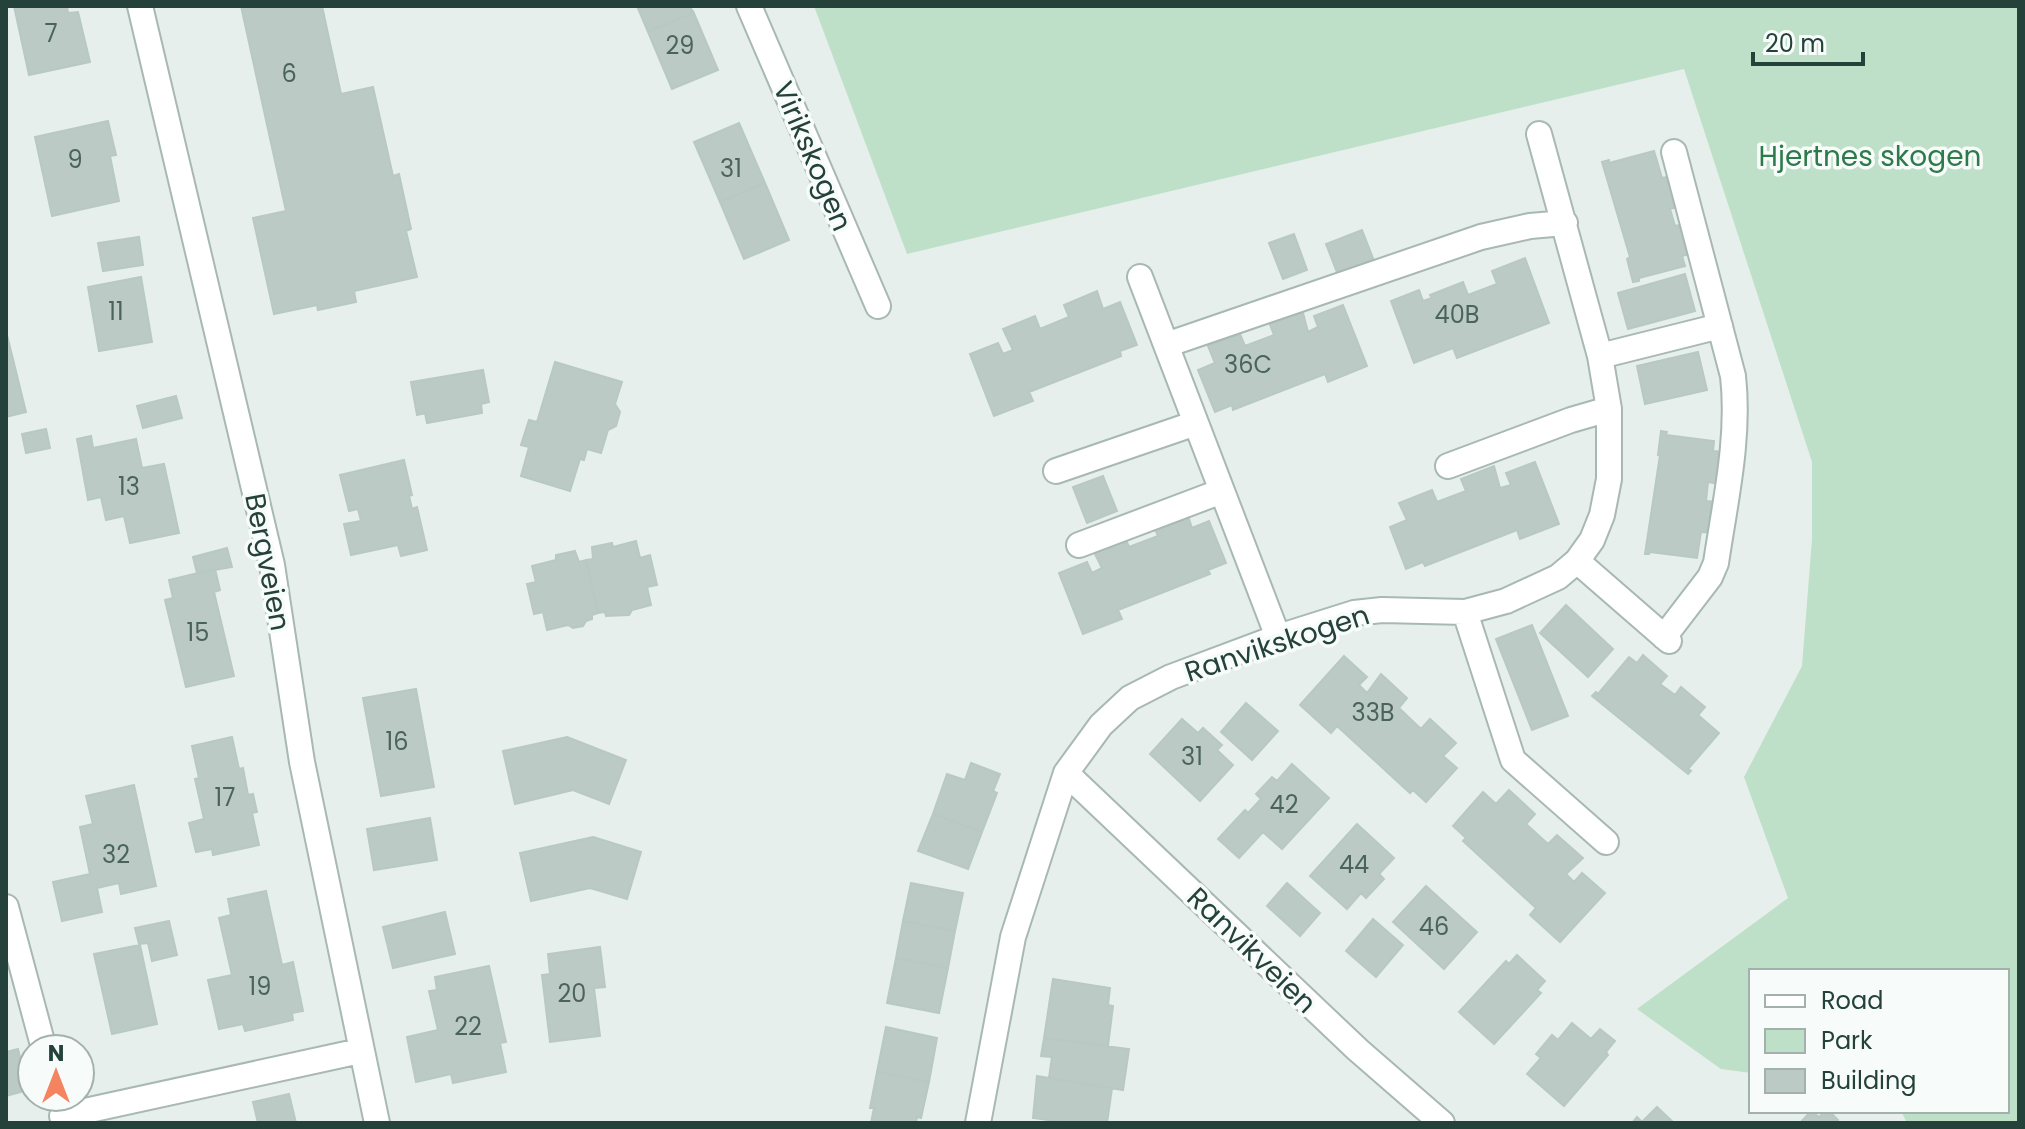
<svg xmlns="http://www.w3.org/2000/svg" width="2025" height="1129" viewBox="0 0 2025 1129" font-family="Poppins,sans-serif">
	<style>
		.green { fill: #bfe0c8 }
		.building { fill: #bbcac4; stroke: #b8c9c2; stroke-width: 2 }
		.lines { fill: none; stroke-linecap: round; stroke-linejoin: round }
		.minor-casing { stroke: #a8b8b2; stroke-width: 28 }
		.minor { stroke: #fff; stroke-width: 24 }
		.labels { text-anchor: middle; stroke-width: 7; stroke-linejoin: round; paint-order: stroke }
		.number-label { font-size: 24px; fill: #4a645c }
		.street-label { font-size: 28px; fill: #24423a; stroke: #f7fbf9 }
		.park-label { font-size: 28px; fill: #2d7a4b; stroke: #f7fbf9 }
	</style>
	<rect width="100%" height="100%" fill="#e6efeb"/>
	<!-- green -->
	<path class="green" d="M814,6H2019V1123H1907L1901,1111H2007V971H1751V1073L1721,1069L1637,1009L1788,898L1744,777L1802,666L1812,539V462L1684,69L907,254Z"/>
	<!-- building -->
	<path class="building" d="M14,6H67L68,13L78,12L90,62L29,75Z
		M241,6H322L341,94L373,87L393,176L399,174L411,229L406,231L417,277L354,291L356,302L318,310L317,305L274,314L253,218L286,211Z
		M637,6H690L693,13L648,32Z
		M692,11H693L718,70L672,89L648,32L693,13Z
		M108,121L116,155L110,156L119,201L52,216L35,137Z
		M739,123L765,183L720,202L694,142Z
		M1654,151L1662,178L1672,176L1681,206L1670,209L1675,226L1685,224L1693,253L1682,256L1685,266L1639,278V281L1633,282L1627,259L1630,257L1602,162L1609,160V163Z
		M765,183L789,240L744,259L720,202Z
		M1362,230L1376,266L1340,280L1326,244Z
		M1294,234L1307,270L1283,279L1269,243Z
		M139,237L143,265L103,271L98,243Z
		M1525,258L1549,323L1457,358L1453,348L1414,363L1391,301L1419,290L1423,301L1432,298L1430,295L1463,282L1468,295L1497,284L1492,271Z
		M1685,274L1695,311L1628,329L1618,293Z
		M141,277L152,342L99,351L88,287Z
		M1097,291L1103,309L1120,302L1137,345L1120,351L1121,356L1029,392L1033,401L994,416L970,354L998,343L1003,354L1013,350L1003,329L1035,316L1040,329L1069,317L1064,305Z
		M1343,305L1367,366L1328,382L1325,374L1233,410L1232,405L1215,412L1198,370L1215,363L1208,346L1240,334L1245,346L1274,335L1269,322L1302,309L1308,332L1318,327L1314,316Z
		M6,331L26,412L6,417Z
		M1698,352L1707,390L1645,404L1637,366Z
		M555,362L622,382L615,404L620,412L616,426L608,430L601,453L587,449L584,460L580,459L570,491L521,476L529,447L521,445L529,420L537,422Z
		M483,370L489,402L481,404L482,413L427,423L425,413L417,415L411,382Z
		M176,396L182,418L143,428L137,406Z
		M46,429L50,448L26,453L22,434Z
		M1661,431L1667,432L1666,435L1714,441L1713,451L1723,452L1719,484L1708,482L1706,501L1716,502L1712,533L1701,532L1697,558L1650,552L1649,554H1645L1660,455H1658Z
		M91,436L93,448L136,439L142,468L164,464L179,533L130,543L124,516L106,520L101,497L88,500L77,439Z
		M404,460L412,495L409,496L412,509L417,507L427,550L401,556L398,545L351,555L344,524L361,521L358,509L349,511L340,475Z
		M1535,462L1559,524L1520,539L1517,530L1425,566L1423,562L1406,569L1390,527L1407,520L1399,503L1432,490L1437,502L1466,491L1461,479L1494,466L1500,488L1511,485L1506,473Z
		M1103,476L1117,511L1087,523L1073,487Z
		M1186,510L1192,528L1209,521L1226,563L1208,570L1210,574L1118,610L1122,619L1083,634L1059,573L1087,562L1092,573L1102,568L1092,548L1124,535L1129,547L1158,536L1153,524Z
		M636,541L640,558L650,555L657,585L647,587L651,605L632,610L629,615L606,616L605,612L598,613L586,560L593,559L592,547L612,543L613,547Z
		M227,548L232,567L197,573L193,557Z
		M575,551L579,562L586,560L598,613L592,615V619L586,621L583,626L573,628L568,625L547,630L543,612L534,614L527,584L536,582L532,566L556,560V555Z
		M215,569L220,590L214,592L234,676L186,687L165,600L173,598L169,580Z
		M1566,605L1613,649L1588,677L1540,633Z
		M1532,625L1568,716L1532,730L1496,639Z
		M1643,655L1667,676L1660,684L1675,695L1681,687L1705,707L1698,715L1719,733L1688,769L1691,771L1688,774L1592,696L1596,692L1598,694L1629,657L1637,663Z
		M1344,656L1367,677L1359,685L1367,693L1381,674L1407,698L1399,708L1421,729L1430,719L1456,743L1443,756L1457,768L1426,802L1413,790L1410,793L1337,726L1331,733L1300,705Z
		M416,689L434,787L381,796L363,698Z
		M1246,703L1278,731L1252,760L1221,732Z
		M1182,719L1198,733L1203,728L1222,745L1217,750L1233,765L1200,801L1150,754Z
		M232,737L239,769L243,768L248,795L253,794L257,812L252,813L259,845L213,855L212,849L196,852L189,823L204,819L195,779L199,778L192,746Z
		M567,737L626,760L609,804L573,790L515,804L503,751Z
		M971,763L1000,774L993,791L997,793L982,832L933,814L947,774L965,780Z
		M1292,764L1329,798L1282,849L1263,832L1239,858L1218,839L1245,810L1248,813L1261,799L1256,794L1272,777L1277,781Z
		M134,785L156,886L121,894L119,883L97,888L102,912L62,921L53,882L90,874L80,827L93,824L86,796Z
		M1509,790L1535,814L1526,824L1548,844L1557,835L1583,858L1566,874L1574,882L1582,873L1605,893L1560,942L1530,915L1536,908L1463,841L1466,838L1453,826L1483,792L1496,804Z
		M933,814L982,832L968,869L918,851Z
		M430,818L437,860L374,870L367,829Z
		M1357,824L1394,858L1379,874L1384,879L1366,898L1361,893L1347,909L1310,876Z
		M593,837L641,852L627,899L590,888L531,901L520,853Z
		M911,883L963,893L955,931L903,921Z
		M1287,883L1320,913L1300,936L1267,906Z
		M1426,886L1477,932L1444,969L1393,922Z
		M266,891L282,965L293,962L303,1011L292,1013L293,1020L245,1031L243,1024L219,1029L208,980L232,975L219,918L231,915L228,899Z
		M445,912L455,954L393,968L383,927Z
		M1373,919L1403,945L1376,977L1346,951Z
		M169,921L177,955L152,961L148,943L139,944L135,928Z
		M903,921L955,931L948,968L896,958Z
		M140,945L157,1024L112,1034L94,954Z
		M600,947L605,987L594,988L600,1036L550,1042L542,975L550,974L548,954Z
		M1517,955L1545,981L1537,990L1541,993L1494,1044L1459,1012L1506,961L1509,964Z
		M896,958L948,968L939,1013L887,1003Z
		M489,966L506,1042L500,1043L506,1072L453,1083L451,1074L416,1082L407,1037L438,1030L429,991L437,990L435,977Z
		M1053,979L1110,988L1108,1005L1113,1006L1108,1046L1044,1038Z
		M1572,1023L1591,1039L1600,1029L1615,1041L1606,1052L1608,1055L1564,1106L1527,1074L1541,1058L1536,1054L1552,1035L1558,1040Z
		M886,1027L937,1038L929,1082L877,1072Z
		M1044,1038L1129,1049L1123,1090L1049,1078L1052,1057L1041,1056Z
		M18,1049L28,1090L6,1096V1052Z
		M877,1072L929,1082L921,1118L917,1117L916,1123H871L874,1108H870Z
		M1037,1076L1112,1088L1107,1123H1069L1033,1118Z
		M289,1094L296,1123H258L253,1102Z
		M1657,1107L1674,1123H1632L1637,1117L1642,1122Z
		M1811,1111L1819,1117L1825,1111H1829L1838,1120L1835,1123H1800Z"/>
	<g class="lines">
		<!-- minor casing -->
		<g class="minor-casing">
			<path id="minor" d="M140,6L272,565L302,762L377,1123
				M749,6L878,306
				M1140,277L1278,637
				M1166,345L1481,237L1530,226L1565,223
				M1600,356L1720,326
				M1448,466L1571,420L1609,409
				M1056,471L1196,423
				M1079,545L1222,491
				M1577,561L1669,641
				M1465,612L1513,760L1606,842
				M1664,637L1710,577L1716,563C1725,502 1740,438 1733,376L1674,152
				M1066,773L1358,1050L1442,1123
				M6,907L44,1049
				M62,1116L360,1051
				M978,1123L1013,937L1066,773L1101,725L1130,698L1171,677L1278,637L1354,613L1382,610L1465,612L1506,601L1558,577L1577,561L1592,540L1602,515L1609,479V409L1600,356L1539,134"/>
		</g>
		<!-- minor -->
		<use href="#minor" class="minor"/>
	</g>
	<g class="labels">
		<!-- number labels -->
		<g class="number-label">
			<text x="51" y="42">7</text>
			<text x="680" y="54">29</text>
			<text x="289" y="82">6</text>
			<text x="75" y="168">9</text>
			<text x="731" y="177">31</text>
			<text x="116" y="320">11</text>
			<text x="1457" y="323">40B</text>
			<text x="1248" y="373">36C</text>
			<text x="129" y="495">13</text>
			<text x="198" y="641">15</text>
			<text x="1373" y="721">33B</text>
			<text x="397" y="750">16</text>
			<text x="1192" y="765">31</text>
			<text x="225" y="806">17</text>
			<text x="1284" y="813">42</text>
			<text x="116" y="863">32</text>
			<text x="1354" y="873">44</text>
			<text x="1434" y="935">46</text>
			<text x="260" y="995">19</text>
			<text x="572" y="1002">20</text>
			<text x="468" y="1035">22</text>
		</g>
		<!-- street labels -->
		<g class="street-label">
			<text transform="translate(813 156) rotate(67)" y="10">Virikskogen</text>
			<text transform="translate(268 562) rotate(79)" y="10">Bergveien</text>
			<text transform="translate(1277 643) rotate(-18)" y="10">Ranvikskogen</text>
			<text transform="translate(1252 950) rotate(44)" y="10">Ranvikveien</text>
		</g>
		<!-- park labels -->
		<g class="park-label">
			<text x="1870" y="166">Hjertnes skogen</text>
		</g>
	</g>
	<!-- border -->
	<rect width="2025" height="1129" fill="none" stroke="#24423a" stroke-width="16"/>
	<!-- legend -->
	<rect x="1749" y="969" width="260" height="144" fill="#f7fbf9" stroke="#a3b1ad" stroke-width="2"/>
	<rect x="1765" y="995" width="40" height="12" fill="#ffffff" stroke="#a3b1ad" stroke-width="2"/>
	<text x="1821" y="1009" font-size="24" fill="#24423a">Road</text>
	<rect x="1765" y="1029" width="40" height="24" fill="#bfe0c8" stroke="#a3b1ad" stroke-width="2"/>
	<text x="1821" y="1049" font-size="24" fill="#24423a">Park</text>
	<rect x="1765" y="1069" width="40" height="24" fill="#bbcac4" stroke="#a3b1ad" stroke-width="2"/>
	<text x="1821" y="1089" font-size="24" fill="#24423a">Building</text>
	<!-- north arrow -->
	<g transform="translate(56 1073)"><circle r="38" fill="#f7fbf9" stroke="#a3b1ad" stroke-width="2"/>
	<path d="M0-6L14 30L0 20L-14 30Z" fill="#f4845f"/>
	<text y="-12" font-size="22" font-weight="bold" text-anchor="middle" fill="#24423a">N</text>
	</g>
	<!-- scale -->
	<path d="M1753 52v12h110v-12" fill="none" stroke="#24423a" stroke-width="4"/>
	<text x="1765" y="52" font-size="24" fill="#24423a" stroke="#f7fbf9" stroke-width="6" paint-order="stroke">20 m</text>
</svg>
